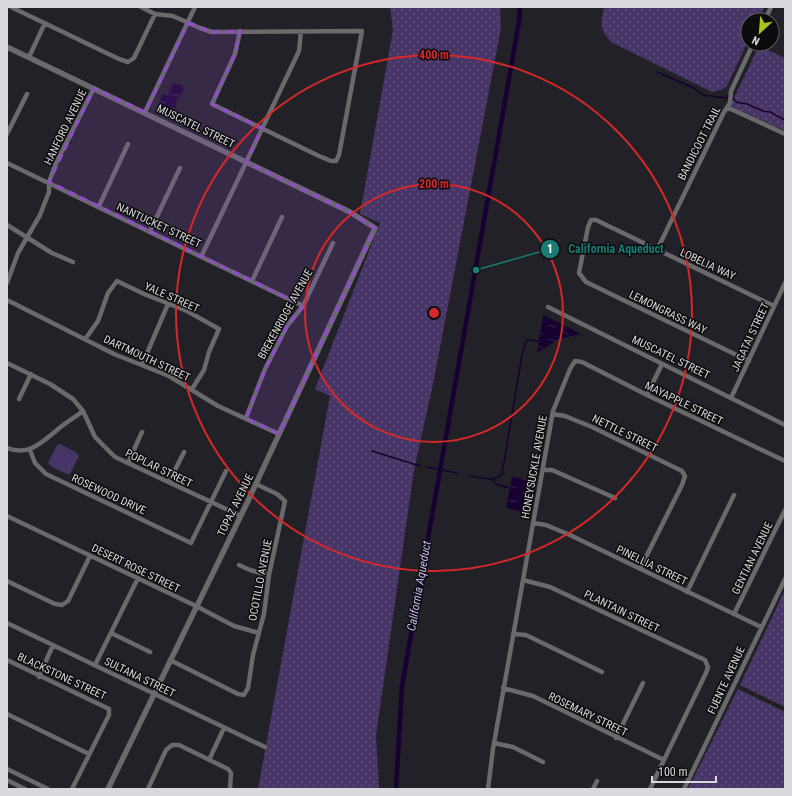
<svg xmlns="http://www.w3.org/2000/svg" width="792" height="796" viewBox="0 0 792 796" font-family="'Roboto Condensed',sans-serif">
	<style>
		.green { fill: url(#green-dots) }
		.pitch { fill: #483567 }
		.water { fill: url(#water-ripples) }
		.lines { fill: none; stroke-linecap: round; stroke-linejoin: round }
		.stream { stroke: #170130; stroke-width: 1.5 }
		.canal { stroke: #170130; stroke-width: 4.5 }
		.minor { stroke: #6a696c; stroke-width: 4.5 }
		.tertiary { stroke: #6a696c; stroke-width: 5.5 }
		.marked { fill: #8e4ec5; fill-opacity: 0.2; stroke: #8e4ec5; stroke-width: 3; stroke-dasharray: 8 5; stroke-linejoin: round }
		.ring { fill: none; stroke: #d62828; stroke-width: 2 }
		.labels { text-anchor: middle; stroke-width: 3; stroke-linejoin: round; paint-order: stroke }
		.street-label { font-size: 11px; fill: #d9d8dc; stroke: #0c0b0d }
		.water-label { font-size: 12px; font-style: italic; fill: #ccb8f4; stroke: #0c0b0d }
		.centre { fill: #d62828; stroke: #0c0b0d; stroke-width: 2 }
		.ring-label { font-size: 12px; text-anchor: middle; font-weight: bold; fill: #d62828; stroke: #0c0b0d; stroke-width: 3; stroke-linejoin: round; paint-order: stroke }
		.leader { fill: none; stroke: #197b74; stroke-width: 1.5 }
		.callout-dot { fill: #197b74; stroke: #0c0b0d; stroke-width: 1.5 }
		.mark-label { font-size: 12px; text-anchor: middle; font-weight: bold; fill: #fff }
		.callout-label { font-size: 12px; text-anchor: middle; font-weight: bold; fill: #197b74; stroke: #0c0b0d; stroke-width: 3; stroke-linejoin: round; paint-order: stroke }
	</style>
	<defs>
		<pattern id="green-dots" width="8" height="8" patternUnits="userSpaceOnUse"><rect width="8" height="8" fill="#483567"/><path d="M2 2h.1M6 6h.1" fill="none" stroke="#62527c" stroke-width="1.8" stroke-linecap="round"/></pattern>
		<pattern id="water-ripples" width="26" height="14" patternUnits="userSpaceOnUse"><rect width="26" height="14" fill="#170130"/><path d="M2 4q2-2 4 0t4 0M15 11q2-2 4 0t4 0" fill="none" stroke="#38254d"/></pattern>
	</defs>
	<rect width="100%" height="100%" fill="#222127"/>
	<!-- green -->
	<path class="green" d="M390,7H500L501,28L433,384L414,470L376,735L379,789H258L330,396L315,389L380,223L360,214L393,30Z
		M604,7H764L758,20H748V41L727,86L721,90L712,92L611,42C599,29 601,23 604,7Z
		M759,46L785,58V131L730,106Z
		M785,590V707L740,685Z
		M738,689L785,712V789H688Z"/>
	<!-- pitch -->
	<path class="pitch" d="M60,444L77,453L79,456L70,474H67L50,466L48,463L57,445Z"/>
	<!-- water -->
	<path class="water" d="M173,83L181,85L184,89L176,102L177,115L161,109L158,106L162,94L168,96Z
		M543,315L581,334L559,339L537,353Z
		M512,477L536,481L530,513L506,508Z"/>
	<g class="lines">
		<!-- stream -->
		<path class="stream" d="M657,72L694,88L703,95L727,98L729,96
			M732,97L736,102L747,104L763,111L770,112L785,120
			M372,451L420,466
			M426,467L457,473
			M470,476C479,477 495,483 502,474L523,349L527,340L538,341
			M491,479L498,485L510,488"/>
		<!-- canal -->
		<path class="canal" d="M396,789L402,686L519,22L520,7"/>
		<!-- minor -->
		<path class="minor" d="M11,7L119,59L128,62L134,58L155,14
			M141,7L155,14L173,16L200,28L212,32L362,31L339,155L336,161H331L319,156L212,104L235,54L240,31
			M765,20L771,7
			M29,57L45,23
			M727,109H731L785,134
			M145,112L195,7
			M7,134L27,94
			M7,163L303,306
			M99,206L128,144
			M7,225L52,253L73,262
			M150,231L180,168
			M657,250L724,112L730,103L731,91L753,44
			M202,255L299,51L301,31
			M252,281L282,217
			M7,283L18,253L40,215L49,192V182L56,163L94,88
			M7,300L114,354L169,376L218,406L279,434
			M548,307L785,425
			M86,338L98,321L108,293L117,281L144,294L187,311L219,329L209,352L204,370L192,389
			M749,361L586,282L579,273L588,227L591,220H596L774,306
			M7,363L50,384L73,399L83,411L95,437L115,457L241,516
			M142,365L168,304
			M647,395L662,364
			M731,398L785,283
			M19,399L31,374
			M553,414L565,416L592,427L682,471L685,476L682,485L640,569
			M246,418L265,369L287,326L303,306L333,243
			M7,448C29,456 41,443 57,430C65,423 74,418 83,411
			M30,450L35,463L46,474L191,543L226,471
			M128,463L142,432
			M544,470H552L615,498
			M169,482L184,452
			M7,516L196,606L234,626L259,633
			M533,523L546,525L570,535L761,627
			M239,565L250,570L269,575
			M523,580L550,587L705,660L708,667L706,673L650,789
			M7,581L55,604L62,605L68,601L90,556
			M687,592L734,495
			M734,614L785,510
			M7,623L265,747
			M111,633L150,652
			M513,634L526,635L602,672
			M7,660L109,709V715L72,789
			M170,660L238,694L244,695L248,688L253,655L264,614L269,575L285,501L277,494L256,484
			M95,665L138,578
			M39,677L53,645
			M503,688L533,696L664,760
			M7,714L89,754
			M616,738L643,683
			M494,743L513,747L543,762
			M209,760L224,728
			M7,769L48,789
			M7,780L25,789
			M148,789L166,750L172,745H179L228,769L231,773L230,789
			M488,789L493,749L553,411L570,369L575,361L582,362L647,395L785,461
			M593,789L597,781
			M684,789L785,579"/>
		<!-- tertiary -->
		<path class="tertiary" d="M7,47L350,212L375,228L248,501L108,789"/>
	</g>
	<!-- marked area -->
	<path class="marked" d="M188,23L212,32L240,31L235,54L212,104L262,128L246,162L350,212L375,228L279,434L246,418L265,369L287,326L303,306L49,182L94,88L145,112Z"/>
	<!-- distance rings -->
	<g class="ring">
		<circle cx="434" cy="313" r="129"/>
		<circle cx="434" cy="313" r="258"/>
	</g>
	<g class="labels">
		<!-- street labels -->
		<g class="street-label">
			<text transform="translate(196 126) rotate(26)" y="4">MUSCATEL STREET</text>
			<text transform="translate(65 127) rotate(-64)" y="4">HANFORD AVENUE</text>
			<text transform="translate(699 143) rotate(-63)" y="4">BANDICOOT TRAIL</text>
			<text transform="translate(159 225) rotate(25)" y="4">NANTUCKET STREET</text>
			<text transform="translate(708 264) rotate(25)" y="4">LOBELIA WAY</text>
			<text transform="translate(172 297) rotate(24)" y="4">YALE STREET</text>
			<text transform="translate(668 312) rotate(26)" y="4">LEMONGRASS WAY</text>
			<text transform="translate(285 314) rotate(-61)" y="4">BREKENRIDGE AVENUE</text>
			<text transform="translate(750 337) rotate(-65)" y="4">JAGATAI STREET</text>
			<text transform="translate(671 357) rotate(26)" y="4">MUSCATEL STREET</text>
			<text transform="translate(147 358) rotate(25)" y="4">DARTMOUTH STREET</text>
			<text transform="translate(684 403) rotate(26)" y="4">MAYAPPLE STREET</text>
			<text transform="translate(625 433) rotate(26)" y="4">NETTLE STREET</text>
			<text transform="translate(534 467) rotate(-80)" y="4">HONEYSUCKLE AVENUE</text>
			<text transform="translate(159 468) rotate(26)" y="4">POPLAR STREET</text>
			<text transform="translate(109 494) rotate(25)" y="4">ROSEWOOD DRIVE</text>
			<text transform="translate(235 505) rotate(-64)" y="4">TOPAZ AVENUE</text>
			<text transform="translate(752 558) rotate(-64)" y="4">GENTIAN AVENUE</text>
			<text transform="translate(652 565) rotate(26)" y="4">PINELLIA STREET</text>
			<text transform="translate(136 568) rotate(26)" y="4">DESERT ROSE STREET</text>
			<text transform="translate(260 580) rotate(-79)" y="4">OCOTILLO AVENUE</text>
			<text transform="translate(622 611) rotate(26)" y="4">PLANTAIN STREET</text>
			<text transform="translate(62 676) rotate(25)" y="4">BLACKSTONE STREET</text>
			<text transform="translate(140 677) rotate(26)" y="4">SULTANA STREET</text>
			<text transform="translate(726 680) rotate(-65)" y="4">FUENTE AVENUE</text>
			<text transform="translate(588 714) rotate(26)" y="4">ROSEMARY STREET</text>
		</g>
		<!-- water labels -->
		<g class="water-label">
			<text transform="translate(419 586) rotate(-80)" y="4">California Aqueduct</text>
		</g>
	</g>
	<circle cx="434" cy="313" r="6" class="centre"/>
	<g class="ring-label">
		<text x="434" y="59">400 m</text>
		<text x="434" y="188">200 m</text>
	</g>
	<!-- callouts -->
	<path class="leader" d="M476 270L550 249"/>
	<g class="callout-dot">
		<circle cx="476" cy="270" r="4"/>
		<circle cx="550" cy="249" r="10"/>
	</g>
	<g class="mark-label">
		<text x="550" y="253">1</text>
	</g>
	<g class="callout-label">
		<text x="616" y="253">California Aqueduct</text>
	</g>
	<!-- border -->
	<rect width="792" height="796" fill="none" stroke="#d9d8dc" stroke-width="16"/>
	<!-- north arrow -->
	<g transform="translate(760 32) rotate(206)"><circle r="19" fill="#0c0b0d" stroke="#5e5d60"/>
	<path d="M0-3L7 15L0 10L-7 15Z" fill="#aac717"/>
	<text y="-6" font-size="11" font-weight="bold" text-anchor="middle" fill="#d9d8dc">N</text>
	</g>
	<!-- scale -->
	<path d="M652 776v6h64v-6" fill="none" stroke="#d9d8dc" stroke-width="2"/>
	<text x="658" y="776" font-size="12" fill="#d9d8dc" stroke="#0c0b0d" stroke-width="3" paint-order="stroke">100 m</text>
</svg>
